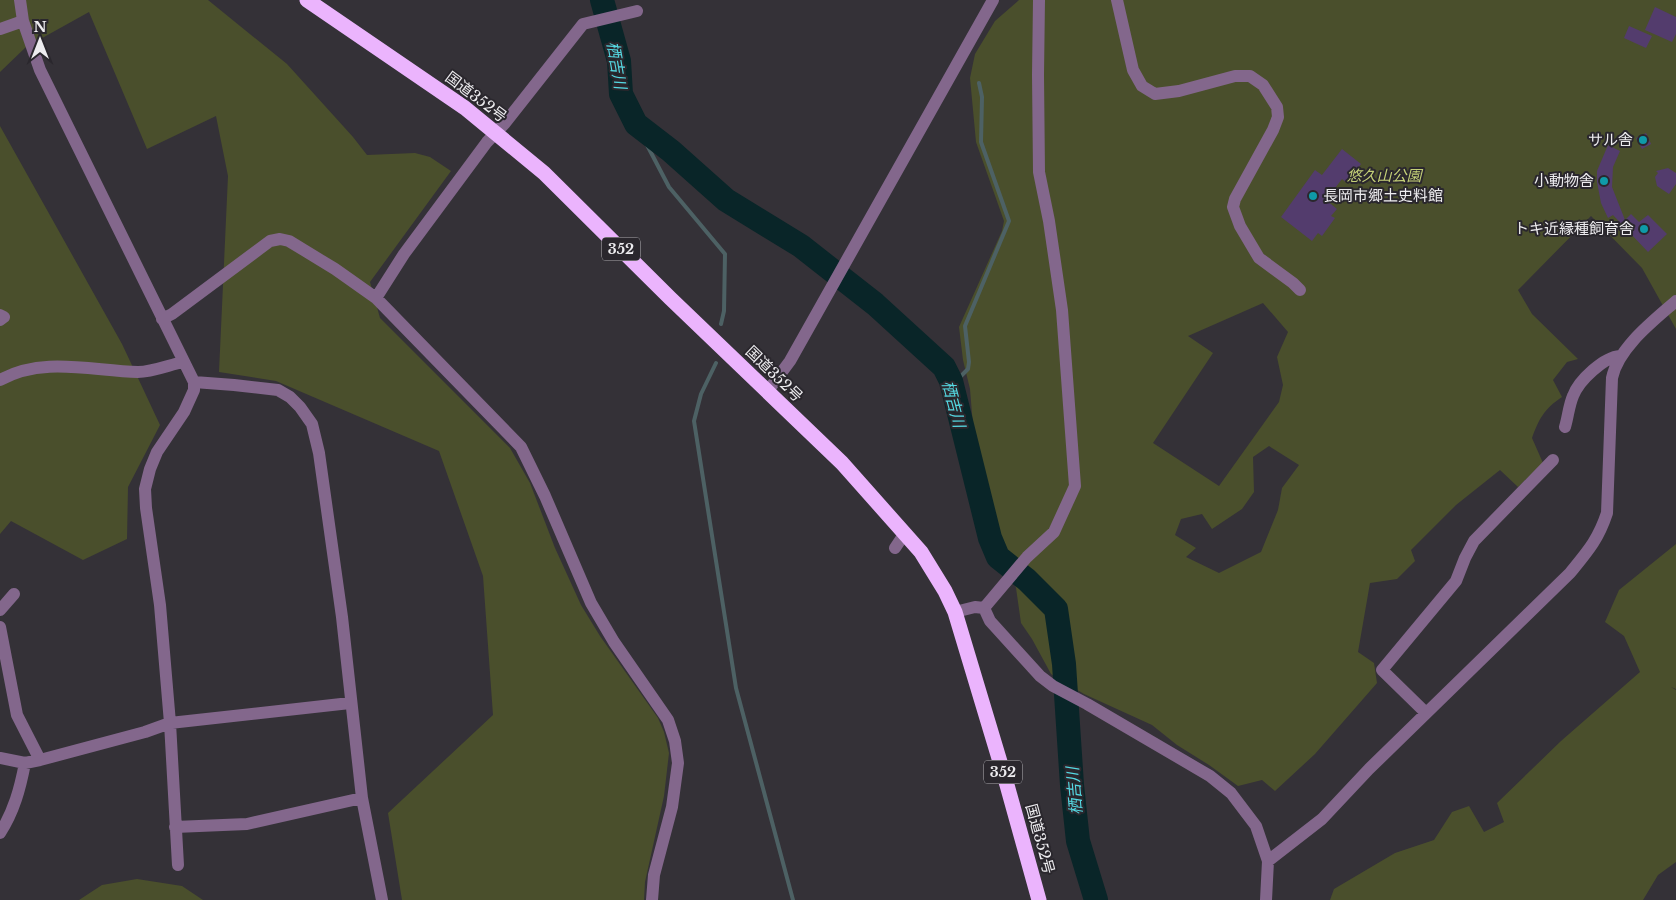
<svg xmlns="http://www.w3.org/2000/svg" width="1676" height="900" viewBox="0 0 1676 900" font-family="'Libre Baskerville','Noto Sans JP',serif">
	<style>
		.green { fill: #4a4f2c; fill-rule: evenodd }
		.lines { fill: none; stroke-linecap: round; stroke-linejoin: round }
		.stream { stroke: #4d6164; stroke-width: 4 }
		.river { stroke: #092528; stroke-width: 24 }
		.building { fill: #533c6d }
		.street { stroke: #83678c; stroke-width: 12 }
		.highway { stroke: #ebb4fd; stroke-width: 15 }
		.culture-dot { fill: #0f9aa8; stroke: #2a272d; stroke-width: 2 }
		.labels { text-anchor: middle; stroke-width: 4; stroke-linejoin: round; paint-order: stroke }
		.shield { fill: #2a272d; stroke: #b2b1b5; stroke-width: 1 }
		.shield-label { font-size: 14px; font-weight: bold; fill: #edecef }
		.street-label { font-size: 15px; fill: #edecef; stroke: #2a272d }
		.poi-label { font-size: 15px; fill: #edecef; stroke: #2a272d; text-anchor: end }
		.park-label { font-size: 15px; font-style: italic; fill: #c4d077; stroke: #2a272d }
		.water-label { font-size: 16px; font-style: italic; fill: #55d9e3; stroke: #2a272d }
	</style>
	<rect width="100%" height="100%" fill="#343137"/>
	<!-- green -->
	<path class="green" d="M0,0H208L287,64L353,137L367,155L415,153L430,157L451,171L370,282L380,318L510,448L530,483L555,548L581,605L600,636L658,718L664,732L669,753L664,796L645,882L644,900H402L388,813L493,715L483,576L439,451L276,381L219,372L228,176L216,116L147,149L89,12L26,47L0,72Z
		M1019,0H1676V329L1642,268L1591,216L1518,290L1532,314L1578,359L1567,362L1553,380L1562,397C1544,409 1539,419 1532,438L1543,463L1518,487L1500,470L1456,505L1411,550L1415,561L1397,579L1370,583L1358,652L1374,663L1377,683L1315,754L1275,791L1262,780L1238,786L1209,765L1177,745L1152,725L1084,694L1051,674L1032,639L1021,623L1016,588L1002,545L1001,535L995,525L989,503L986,486L978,465V448L973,426L970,389L963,360L959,327L1002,231L1004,221L976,142L970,78L975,54L995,21ZM1263,303L1288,332L1277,357L1283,385L1279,402L1219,486L1153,443L1213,353L1188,336ZM1269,446L1299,465L1282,488L1278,510L1261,552L1219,573L1186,557L1196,548L1175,535L1181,519L1202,514L1212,529L1242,509L1254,492L1253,457Z
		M0,126L122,344L160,425L128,487L127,539L83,560L11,521L0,534Z
		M1676,544V689L1671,687L1676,690V862L1658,875L1643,900H1330L1334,889L1395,853L1434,840L1452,812L1469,806L1484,832L1504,822L1497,803L1561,741L1640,672L1624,636L1605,622L1619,590Z
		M137,879L182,886L203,900H79L102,885Z"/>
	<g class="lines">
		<!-- stream -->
		<path class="stream" d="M636,124L669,187L725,254L724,311L721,324
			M716,363L701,394L694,421L736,688L793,900
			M951,381L960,377L968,369L969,362L965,326L1009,221L981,142L982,97L979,83"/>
		<!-- river -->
		<path class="river" d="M602,0L619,61L621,94L636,124L671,151L726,200L801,246L875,304L944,367L951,381L990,538L998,557L1027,580L1056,609L1064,664L1072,785L1078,841L1096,900"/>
	</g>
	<!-- building -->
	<path class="building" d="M1655,7L1676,17V34L1672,42L1645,30Z
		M1629,26L1652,36L1646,48L1624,38Z
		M1646,133L1651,144L1642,149L1636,138Z
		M1608,145L1620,151L1613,167L1612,187L1625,220L1631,214L1639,222L1648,215L1667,234L1648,252L1613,215L1608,218L1601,203L1597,182V171Z
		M1342,149L1361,164L1347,183L1342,179L1326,200L1337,209L1331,216L1335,218L1322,236L1318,233L1312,241L1281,217L1315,170L1322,175Z
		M1668,168L1676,173V184L1669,194L1657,186L1655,177L1658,173L1656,171Z"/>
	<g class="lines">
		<!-- street -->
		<path class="street" d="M20,0L23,21L40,70L194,382V390L184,412L157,452L150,469L145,489L146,508L160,605L170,723L178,865
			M1117,0L1133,70L1142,86L1155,94L1179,91L1235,76H1250L1263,85L1277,107L1278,117L1273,130L1235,199L1233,207L1240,226L1259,258L1293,283L1300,290
			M0,29L23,21
			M376,298L404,254L487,142L505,123L583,24L637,11
			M0,315L4,317L0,320
			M162,319L172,314L270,241L280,239L289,241L335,269L376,298L521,447L545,496L591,603L614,642L668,720L675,741L678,763L672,807L654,875L652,900
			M0,380C43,356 92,371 138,372C152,372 169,365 183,362
			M194,382L234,385L278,390L290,397L300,407L312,424L319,453L342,617L362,798L382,900
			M767,392L790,361L993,0
			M1565,427C1568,417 1569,405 1573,396C1579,380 1604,357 1620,356
			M895,548L905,533
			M984,608L1027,557L1054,532L1075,486L1062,310L1049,221L1039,172L1038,75L1039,0
			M984,608L990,621L1040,676L1053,686L1087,704L1210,776L1231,793L1256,826L1268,861L1266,900
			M0,610L14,594
			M955,612L975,607L984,608
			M0,627L17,715L40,760
			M1426,713L1382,670L1456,581L1465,558L1474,541L1553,460
			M0,758L25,763L40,760L145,732L170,723L350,703
			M175,827L247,824L362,798
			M0,833C14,811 20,789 25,763
			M1268,861L1322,819L1369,769L1570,573C1588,551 1598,540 1607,513L1612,378C1618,348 1653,321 1676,301"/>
		<!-- highway -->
		<path class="highway" d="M307,0L465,108L544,173L670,298L842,463L921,552L945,591L955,612L1007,785L1039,900"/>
	</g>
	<!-- markers -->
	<g class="culture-dot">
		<circle cx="1643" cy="140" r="5"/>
		<circle cx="1604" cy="181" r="5"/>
		<circle cx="1313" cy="196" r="5"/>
		<circle cx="1644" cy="229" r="5"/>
	</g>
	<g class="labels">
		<!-- shield labels -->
		<g class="shield">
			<rect x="602" y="237.5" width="38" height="23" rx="4"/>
			<rect x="984" y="760.5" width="38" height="23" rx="4"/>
		</g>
		<g class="shield-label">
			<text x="621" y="254">352</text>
			<text x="1003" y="777">352</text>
		</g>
		<!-- street labels -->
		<g class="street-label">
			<text transform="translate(476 97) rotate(37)" y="5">国道352号</text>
			<text transform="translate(774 374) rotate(44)" y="5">国道352号</text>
			<text transform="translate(1040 839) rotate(75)" y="5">国道352号</text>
		</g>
		<!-- poi labels -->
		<g class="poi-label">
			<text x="1633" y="145">サル舎</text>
			<text x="1594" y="186">小動物舎</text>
			<text x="1323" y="201" text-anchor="start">長岡市郷土史料館</text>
			<text x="1634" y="234">トキ近縁種飼育舎</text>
		</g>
		<!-- park labels -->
		<g class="park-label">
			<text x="1384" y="181">悠久山公園</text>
		</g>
		<!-- water labels -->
		<g class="water-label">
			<text transform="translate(617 65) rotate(80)" y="6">栖吉川</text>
			<text transform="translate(954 404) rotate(75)" y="6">栖吉川</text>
			<text transform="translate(1074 791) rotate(-95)" y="6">栖吉川</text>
		</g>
	</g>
	<!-- north arrow -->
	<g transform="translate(40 40)" stroke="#2a272d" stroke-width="4" paint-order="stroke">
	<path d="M0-4L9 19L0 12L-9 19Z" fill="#edecef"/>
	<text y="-8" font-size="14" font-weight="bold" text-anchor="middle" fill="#edecef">N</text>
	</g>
</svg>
